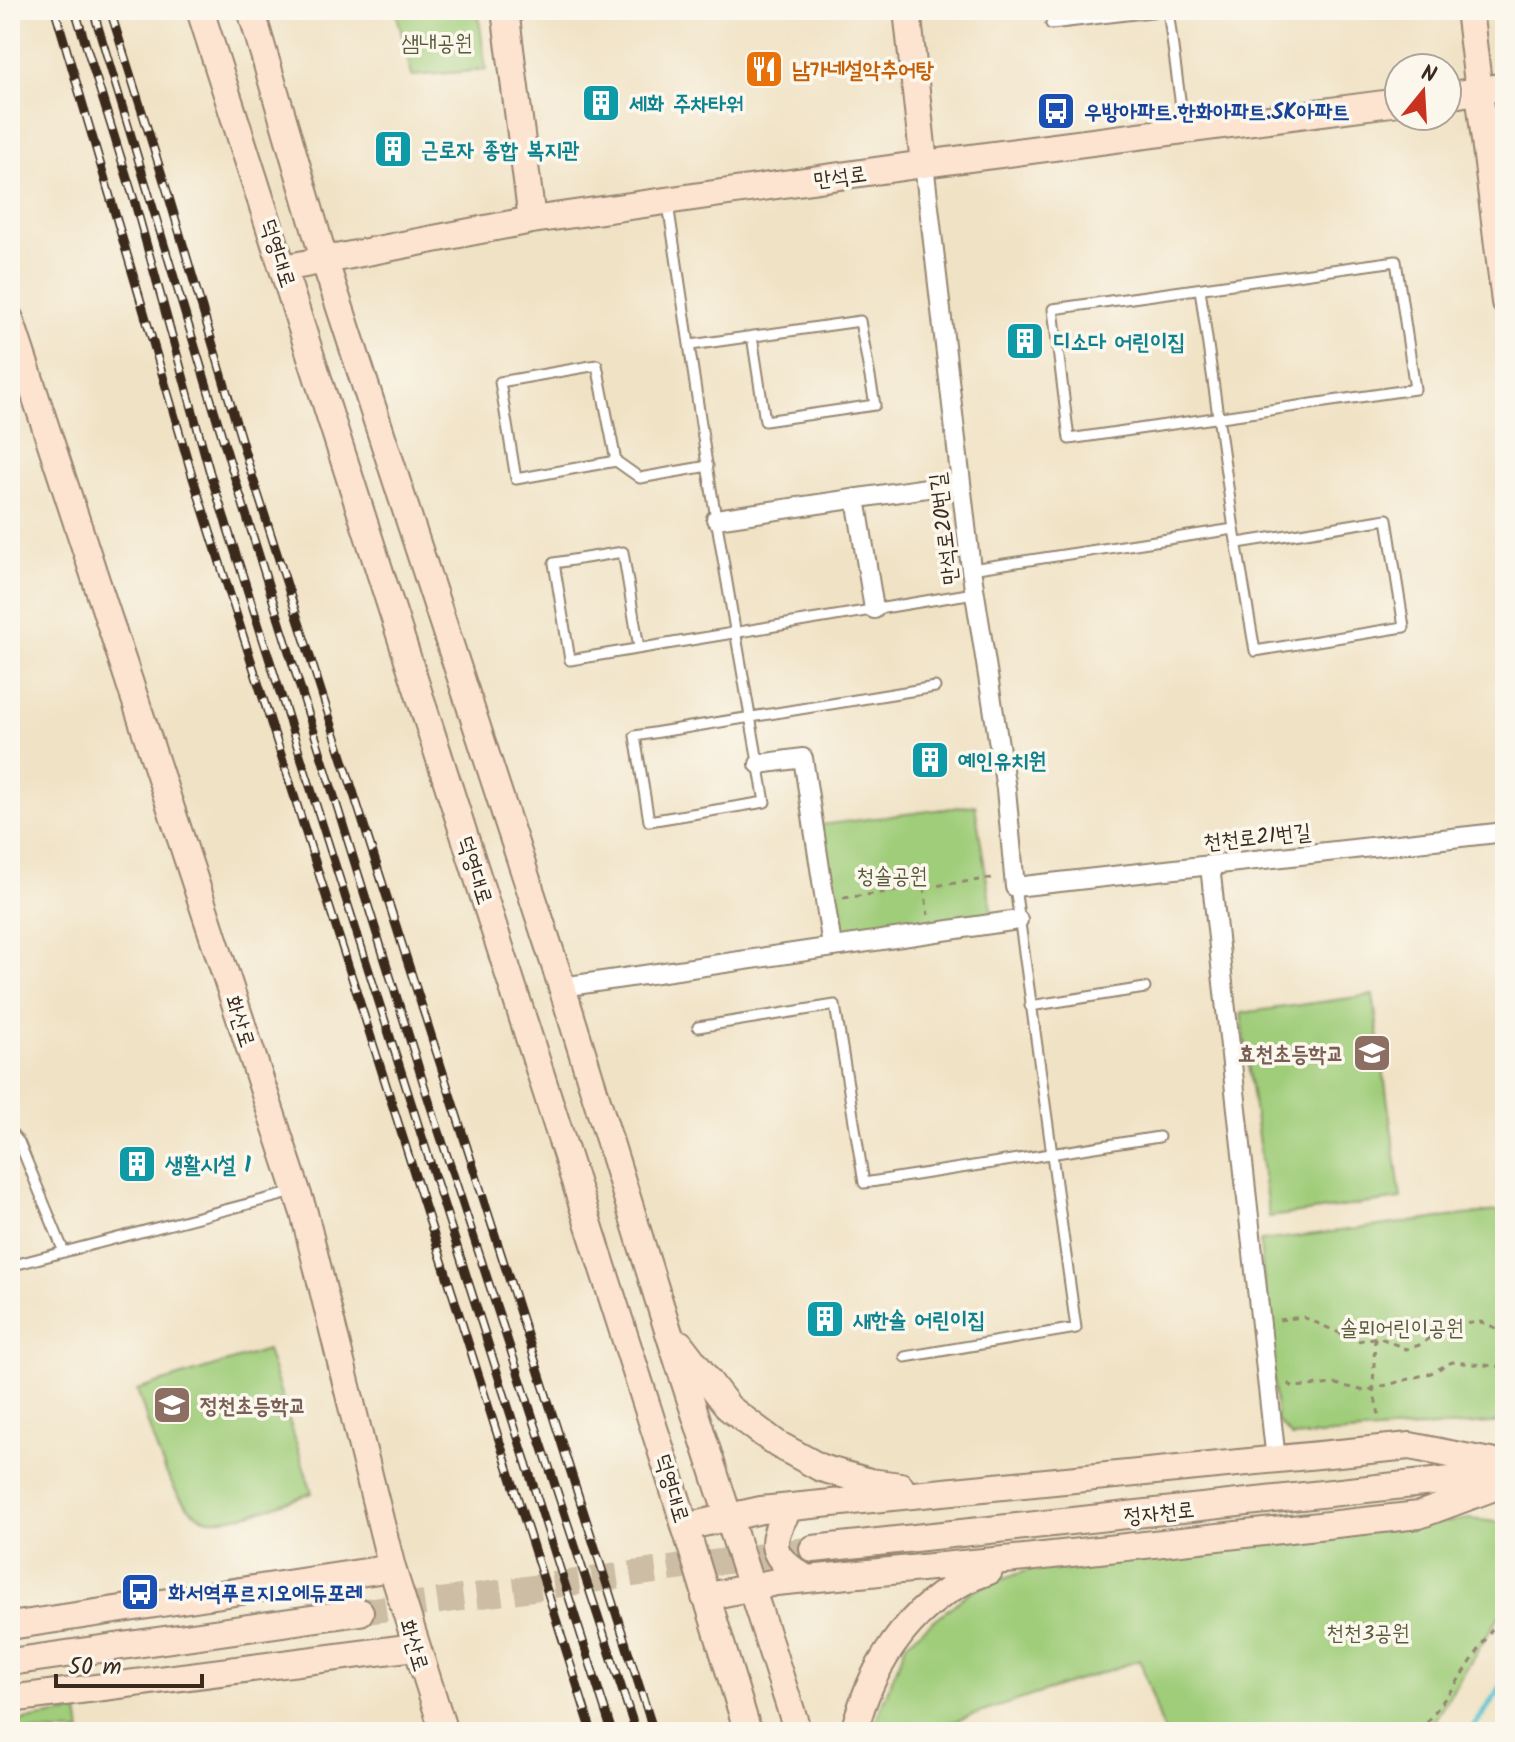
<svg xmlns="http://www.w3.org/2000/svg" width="1515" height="1742" viewBox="0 0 1515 1742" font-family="Kalam,'Poor Story',sans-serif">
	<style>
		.green { fill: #a0cd7a; stroke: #6e7c4c; stroke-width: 2 }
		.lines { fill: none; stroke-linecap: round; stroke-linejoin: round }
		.stream { stroke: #55c2ce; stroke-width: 6 }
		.secondary-tunnel { stroke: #ccbda4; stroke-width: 26; stroke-dasharray: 26 13; stroke-linecap: butt }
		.lane-casing { stroke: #968672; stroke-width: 13 }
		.street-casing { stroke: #968672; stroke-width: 22 }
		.secondary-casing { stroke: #968672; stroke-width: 30 }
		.path { stroke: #968672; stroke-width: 3; stroke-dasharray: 6 6; stroke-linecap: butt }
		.lane { stroke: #fff; stroke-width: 9 }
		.street { stroke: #fff; stroke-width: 18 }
		.secondary { stroke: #fde4d1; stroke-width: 26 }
		.rail-casing { stroke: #3b2a1e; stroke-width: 9 }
		.rail { stroke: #fbf7ec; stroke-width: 6; stroke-dasharray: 18; stroke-linecap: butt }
		.labels { text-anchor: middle; stroke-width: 7; stroke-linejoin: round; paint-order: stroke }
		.park-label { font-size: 22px; fill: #595b3a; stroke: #fbf7ec }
		.food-label { font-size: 22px; font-weight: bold; fill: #c56008; stroke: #fbf7ec; text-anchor: start }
		.culture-label { font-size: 22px; font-weight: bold; fill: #0d838f; stroke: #fbf7ec; text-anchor: start }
		.transit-label { font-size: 22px; font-weight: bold; fill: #164399; stroke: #fbf7ec; text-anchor: start }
		.street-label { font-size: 22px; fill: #3b2a1e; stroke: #fbf7ec }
		.education-label { font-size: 22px; font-weight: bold; fill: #785e54; stroke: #fbf7ec; text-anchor: end }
	</style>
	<rect width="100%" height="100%" fill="#fbf7ec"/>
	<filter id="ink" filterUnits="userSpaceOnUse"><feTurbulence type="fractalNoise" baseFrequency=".0125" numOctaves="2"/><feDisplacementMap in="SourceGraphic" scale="16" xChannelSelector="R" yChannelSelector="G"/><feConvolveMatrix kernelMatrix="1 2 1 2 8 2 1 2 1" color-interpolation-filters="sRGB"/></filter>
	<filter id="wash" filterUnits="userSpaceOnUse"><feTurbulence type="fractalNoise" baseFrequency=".006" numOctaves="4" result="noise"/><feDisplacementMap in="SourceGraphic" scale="32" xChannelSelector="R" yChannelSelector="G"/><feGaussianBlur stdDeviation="1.8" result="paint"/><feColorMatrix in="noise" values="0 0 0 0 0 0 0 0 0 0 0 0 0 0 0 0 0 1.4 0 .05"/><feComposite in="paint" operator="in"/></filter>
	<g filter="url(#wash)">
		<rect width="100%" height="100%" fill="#f0e2c5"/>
		<!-- green -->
		<path class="green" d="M396,10H478L486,70L412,76Z
			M975,805L993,920L835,942L820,825Z
			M1373,995L1401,1199L1269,1217L1241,1013Z
			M1505,1210V1422L1292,1437L1277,1421L1260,1241Z
			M267,1350L312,1493C284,1502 238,1522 210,1519C170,1515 149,1423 137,1390Z
			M1470,1519L1505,1523V1607L1427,1732H1164L1140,1660L922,1732H871L907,1642L971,1591L1028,1570Z
			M78,1712L81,1732H10V1722Z"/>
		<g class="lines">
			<!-- stream -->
			<path class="stream" d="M1470,1732L1505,1681"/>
		</g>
	</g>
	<g filter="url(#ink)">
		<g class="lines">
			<!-- secondary-tunnel -->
			<path class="secondary-tunnel" d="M360,1612L813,1549"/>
			<!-- lane casing -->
			<g class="lane-casing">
				<path id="lane" d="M1168,10L1184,129
					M1051,24L1168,10
					M668,204C682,293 694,382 708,471C726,581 746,692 765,802L649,821L635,736L935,687
					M1396,261L1415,389L1069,439L1053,309Z
					M1200,289L1234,529
					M691,345L860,321L875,405L765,421L752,336
					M616,461L597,365L500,382L516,479L616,461L640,478L708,466
					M971,569L1234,529L1255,651L1404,627L1387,519L1238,543
					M639,648L623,552L554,563L570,660L974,593
					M1030,1006L1145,988
					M698,1027L835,1005L864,1183L1159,1137
					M10,1131L19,1142L64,1252
					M10,1266L294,1192
					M905,1357L1076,1328L1015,887"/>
			</g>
			<!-- street casing -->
			<g class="street-casing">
				<path id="street" d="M924,164L971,569L1006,789L1015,887L1505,832
					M856,498L874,609
					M716,519L961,483
					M759,764L803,758L832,946
					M1210,866L1276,1460
					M562,987L1018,920"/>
			</g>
			<!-- secondary casing -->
			<g class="secondary-casing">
				<path id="secondary" d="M200,10L677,1500L748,1732
					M251,10L324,259L562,987L667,1327L798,1732
					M505,10L532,220
					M907,10L924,164
					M1469,10L1505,302
					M1447,96L1505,86
					M284,268L532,220L924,164L1399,102
					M10,319L304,1213L392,1568L444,1732
					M680,1344L729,1408L777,1444L821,1468L870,1482L900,1486
					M790,1507C766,1545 770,1556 807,1579
					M685,1527L761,1510L1410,1446L1505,1465
					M813,1549L1497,1475
					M705,1597L776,1582L1025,1558L1419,1515L1505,1483
					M10,1626L392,1568
					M10,1662L360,1612
					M10,1699L415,1647
					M854,1732C872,1660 917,1595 989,1571"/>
			</g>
			<!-- path -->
			<path class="path" d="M924,887L928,915
				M843,898L994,878
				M1279,1320L1303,1317L1358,1341L1378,1337L1406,1349L1423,1344L1436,1330L1452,1325L1482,1322L1505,1332
				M1375,1338L1373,1389L1379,1415
				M1288,1383L1293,1387L1336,1384L1365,1391L1431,1373L1452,1362L1505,1367
				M1420,1732L1463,1674L1505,1609"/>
			<!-- lane -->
			<use href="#lane" class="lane"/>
			<!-- street -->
			<use href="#street" class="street"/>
			<!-- secondary -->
			<use href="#secondary" class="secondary"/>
			<!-- rail casing -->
			<g class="rail-casing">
				<path id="rail" d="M55,10L192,475L592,1732
					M75,10L135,203L210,473L612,1732
					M93,10L232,469L429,1101L636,1732
					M110,10L168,194L249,466L654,1732"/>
			</g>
			<!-- rail -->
			<use href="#rail" class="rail"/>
		</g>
	</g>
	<!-- icons -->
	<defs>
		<g id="restaurant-square" transform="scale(2)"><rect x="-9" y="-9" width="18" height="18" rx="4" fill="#e8710a" stroke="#fbf7ec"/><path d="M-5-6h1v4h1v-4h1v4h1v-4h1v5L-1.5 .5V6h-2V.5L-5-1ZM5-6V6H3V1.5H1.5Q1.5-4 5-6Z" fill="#fff"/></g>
		<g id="building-square" transform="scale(2)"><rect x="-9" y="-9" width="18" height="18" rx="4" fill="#0f9aa8" stroke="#fbf7ec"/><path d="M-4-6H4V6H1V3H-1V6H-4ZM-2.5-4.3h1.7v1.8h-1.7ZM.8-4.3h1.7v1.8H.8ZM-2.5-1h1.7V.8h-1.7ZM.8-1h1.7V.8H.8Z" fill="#fff"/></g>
		<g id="bus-square" transform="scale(2)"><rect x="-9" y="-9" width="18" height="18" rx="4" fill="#1a4fb4" stroke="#fbf7ec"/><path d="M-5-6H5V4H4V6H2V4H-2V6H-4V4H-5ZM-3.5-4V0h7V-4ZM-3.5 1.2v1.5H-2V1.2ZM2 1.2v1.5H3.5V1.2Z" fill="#fff"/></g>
		<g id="school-square" transform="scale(2)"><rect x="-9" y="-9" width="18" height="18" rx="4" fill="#8d6e63" stroke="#fbf7ec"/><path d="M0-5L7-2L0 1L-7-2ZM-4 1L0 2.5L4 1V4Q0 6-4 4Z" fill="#fff"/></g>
	</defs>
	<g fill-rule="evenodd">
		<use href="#restaurant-square" x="764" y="69"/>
		<use href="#building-square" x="601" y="103"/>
		<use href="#bus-square" x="1056" y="111"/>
		<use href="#building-square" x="393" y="149"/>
		<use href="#building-square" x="1025" y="341"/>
		<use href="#building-square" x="930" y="760"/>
		<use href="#school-square" x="1372" y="1053"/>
		<use href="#building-square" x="137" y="1164"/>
		<use href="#building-square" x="825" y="1319"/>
		<use href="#school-square" x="172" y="1405"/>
		<use href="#bus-square" x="140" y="1592"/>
	</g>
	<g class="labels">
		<!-- park labels -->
		<g class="park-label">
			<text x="437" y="50">샘내공원</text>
			<text x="892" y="883">청솔공원</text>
			<text x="1402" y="1335">솔뫼어린이공원</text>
			<text x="1368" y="1640">천천3공원</text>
		</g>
		<!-- food labels -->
		<g class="food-label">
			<text x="792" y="77">남가네설악추어탕</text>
		</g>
		<!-- culture labels -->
		<g class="culture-label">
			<text x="629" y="111">세화 주차타워</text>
			<text x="421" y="157">근로자 종합 복지관</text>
			<text x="1053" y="349">디소다 어린이집</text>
			<text x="958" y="768">예인유치원</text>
			<text x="165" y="1172">생활시설 1</text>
			<text x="853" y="1327">새한솔 어린이집</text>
		</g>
		<!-- transit labels -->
		<g class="transit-label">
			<text x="1084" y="119">우방아파트.한화아파트.SK아파트</text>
			<text x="168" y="1600">화서역푸르지오에듀포레</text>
		</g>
		<!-- street labels -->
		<g class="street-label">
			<text transform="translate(840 176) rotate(-8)" y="8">만석로</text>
			<text transform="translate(279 253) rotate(72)" y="8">덕영대로</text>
			<text transform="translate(943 529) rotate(-97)" y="8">만석로20번길</text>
			<text transform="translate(1257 836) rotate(-6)" y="8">천천로21번길</text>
			<text transform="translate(476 870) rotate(72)" y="8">덕영대로</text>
			<text transform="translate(241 1021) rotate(72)" y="8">화산로</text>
			<text transform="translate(673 1488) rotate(73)" y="8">덕영대로</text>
			<text transform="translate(1159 1512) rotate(-6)" y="8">정자천로</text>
			<text transform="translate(415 1645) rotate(73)" y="8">화산로</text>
		</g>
		<!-- education labels -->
		<g class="education-label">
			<text x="1344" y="1061">효천초등학교</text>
			<text x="200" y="1413" text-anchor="start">정천초등학교</text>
		</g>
	</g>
	<!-- margin -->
	<rect width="1515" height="1742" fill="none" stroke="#fbf7ec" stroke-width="40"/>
	<!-- north arrow -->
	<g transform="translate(1423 92) rotate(18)"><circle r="38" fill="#fbf7ec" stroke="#aea59a" stroke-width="2"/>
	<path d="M0-6L14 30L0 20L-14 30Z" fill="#c8321e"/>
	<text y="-12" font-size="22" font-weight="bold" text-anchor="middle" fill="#3b2a1e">N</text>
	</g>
	<!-- scale -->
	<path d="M56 1674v12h146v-12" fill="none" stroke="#3b2a1e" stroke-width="4"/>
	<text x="68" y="1674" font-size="24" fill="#3b2a1e" stroke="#fbf7ec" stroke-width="6" paint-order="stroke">50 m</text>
</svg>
